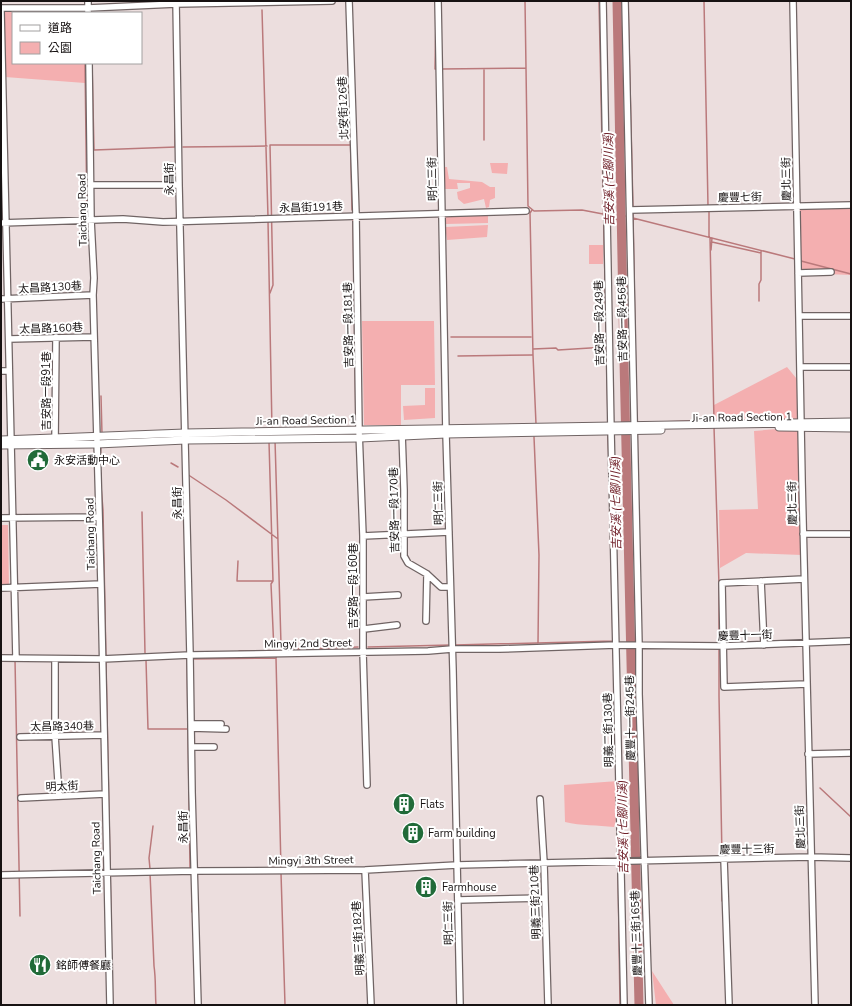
<svg xmlns="http://www.w3.org/2000/svg" width="852" height="1006" viewBox="0 0 852 1006" font-family="'Nunito Sans','Noto Sans TC',sans-serif">
	<style>
		.green { fill: #f4afb0 }
		.lines { fill: none; stroke-linecap: round; stroke-linejoin: round }
		.stream { stroke: #ba797b; stroke-width: 1.5 }
		.river { stroke: #ba797b; stroke-width: 9 }
		.street-casing { stroke: #706464; stroke-width: 8 }
		.secondary-casing { stroke: #706464; stroke-width: 9 }
		.street { stroke: #fff; stroke-width: 5.5 }
		.secondary { stroke: #fff; stroke-width: 7 }
		.labels { text-anchor: middle; stroke-width: 4; stroke-linejoin: round; paint-order: stroke }
		.street-label { font-size: 11px; fill: #171212; stroke: #fff }
		.poi-label { font-size: 11px; fill: #171212; stroke: #fff; text-anchor: start }
		.water-label { font-size: 12px; font-style: italic; fill: #71222b; stroke: #fff }
	</style>
	<rect width="100%" height="100%" fill="#ecdede"/>
	<!-- green -->
	<path class="green" d="M83,5V13H13V63H85V83L5,77V8Z
		M490,163H508L507,174L492,173Z
		M443,167H447L449,179L482,182L490,187H495V198L490,200L489,207L486,208L484,199C478,201 471,202 464,204L458,199L457,192L470,188V183H457L458,189H445Z
		M851,206V275L800,273L796,207Z
		M488,213V223L446,224L445,214Z
		M488,225L487,237L447,240L445,227Z
		M589,245H603V264H589Z
		M362,321H434L435,385H401V425H364Z
		M787,367L801,384V422L714,420V405Z
		M425,388H435V418L404,420L403,406L425,405Z
		M801,427L802,555L746,553L720,568L719,510L758,509L754,431Z
		M1,525H8L9,589H1Z
		M618,781L619,809L614,827C598,825 581,826 565,822L564,785Z
		M652,971L674,1005H656Z"/>
	<g class="lines">
		<!-- stream -->
		<path class="stream" d="M85,1V4
			M525,1L526,68
			M599,1L608,422
			M628,1L633,209
			M704,1L708,206
			M262,10L268,217
			M91,11V13
			M436,19L435,69H437
			M85,63L87,219
			M92,63L94,150L176,147
			M441,69L526,68L528,206L534,211L582,210L603,214
			M349,78L352,210
			M175,100V146
			M484,140V69
			M183,147L267,146
			M709,209V237
			M532,210L530,213L533,355L536,424
			M633,212L636,391
			M621,215L625,216
			M610,217L621,221
			M633,218L795,259
			M353,219L356,427
			M268,221L272,429
			M710,238L714,421
			M712,242L761,253
			M711,250L712,238
			M801,261L851,274
			M270,293L273,285L270,145H350
			M759,301V284L761,280V251
			M451,337H531
			M533,349L556,348L558,350L606,347
			M458,356L532,355
			M101,396L102,434
			M661,422L714,420
			M714,427L719,585V696L722,857
			M534,437L539,555L538,643
			M608,437L609,463
			M275,440L281,644L286,648
			M100,462L101,446
			M171,463L178,467
			M187,474L226,500L278,539
			M101,482V473
			M101,486L103,510L111,914
			M142,512L145,653
			M611,557L613,643
			M238,561L237,581H273
			M455,645L613,641
			M368,647L451,645
			M613,647L614,673
			M239,651H274L271,584L273,581L269,442
			M278,652L279,650L286,648L301,649L358,647
			M277,655L276,658L281,869
			M187,658L190,868
			M192,659L276,658
			M15,660L20,916
			M146,660L148,729H187
			M820,788L851,817
			M150,869L149,858L153,826
			M618,871L620,1005
			M150,873L154,966C156,979 155,992 156,1005
			M281,873L285,1005
			M192,878V912
			M722,879V901"/>
		<!-- river -->
		<path class="river" d="M617,1L624,361L639,1005"/>
		<!-- street casing -->
		<g class="street-casing">
			<path id="street" d="M88,1V13
				M176,1L179,185L190,655L192,792L198,1005
				M349,1L356,215L359,431L363,536V652L367,785
				M438,1L446,434L453,670L460,1005
				M603,1L611,431L624,1005
				M625,1L639,646V694L649,1005
				M793,1C799,336 805,670 815,1005
				M1,8H88L176,4L332,1
				M1,11L16,658
				M89,63L91,220L94,278L93,295L101,584L110,1005
				M92,185H179
				M630,210L851,205
				M1,223L123,219L163,222L526,211
				M798,273L831,272
				M1,299L93,295
				M799,316H851
				M9,339L94,337
				M800,367H851
				M1,371H9
				M402,433L404,490V556L408,563L427,574L441,587H450
				M55,442L56,337
				M1,518L99,517
				M803,534H851
				M363,536L449,532
				M804,579L722,583L724,687L807,684
				M761,581L764,645
				M1,588L101,584
				M363,597L398,595
				M426,621L427,574
				M364,629L397,625
				M1,658L102,659L190,655L428,651L452,649H499L616,645L723,646L851,641
				M55,659V736L59,796
				M191,724H221
				M191,728L226,729
				M20,737L104,735
				M192,747H214
				M808,754L851,753
				M21,798L105,794
				M540,799L544,863L548,1005
				M724,859L729,1005
				M365,870L371,1005
				M1,875L194,871L365,870L457,865L811,857L851,858
				M458,900L545,898"/>
		</g>
		<!-- secondary casing -->
		<g class="secondary-casing">
			<path id="secondary" d="M779,427L851,428
				M1,440L185,433L851,422
				M1,445L97,444L186,440L360,438L446,434L661,430"/>
		</g>
		<!-- street -->
		<use href="#street" class="street"/>
		<!-- secondary -->
		<use href="#secondary" class="secondary"/>
	</g>
	<!-- icons -->
	<defs>
		<g id="civic-disc" transform="scale(1.15)"><circle r="9.5" fill="#216b39" stroke="#fff"/><path d="M-.6-6.5H3V-4.5H.6V-3L4-1V1h2V6H-6V1h2V-1L-.6-3ZM-1.2 2.5V6h2.4V2.5Z" fill="#fff"/></g>
		<g id="building-disc" transform="scale(1.15)"><circle r="9.5" fill="#216b39" stroke="#fff"/><path d="M-4-6H4V6H1V3H-1V6H-4ZM-2.5-4.3h1.7v1.8h-1.7ZM.8-4.3h1.7v1.8H.8ZM-2.5-1h1.7V.8h-1.7ZM.8-1h1.7V.8H.8Z" fill="#fff"/></g>
		<g id="restaurant-disc" transform="scale(1.15)"><circle r="9.5" fill="#216b39" stroke="#fff"/><path d="M-5-6h1v4h1v-4h1v4h1v-4h1v5L-1.5 .5V6h-2V.5L-5-1ZM5-6V6H3V1.5H1.5Q1.5-4 5-6Z" fill="#fff"/></g>
	</defs>
	<g fill-rule="evenodd">
		<use href="#civic-disc" x="38" y="460"/>
		<use href="#building-disc" x="404" y="804"/>
		<use href="#building-disc" x="413" y="833"/>
		<use href="#building-disc" x="426" y="887"/>
		<use href="#restaurant-disc" x="40" y="965"/>
	</g>
	<g class="labels">
		<!-- street labels -->
		<g class="street-label">
			<text transform="translate(343 108) rotate(-92)" y="4">北安街126巷</text>
			<text transform="translate(169 179) rotate(-91)" y="4">永昌街</text>
			<text transform="translate(432 179) rotate(-91)" y="4">明仁三街</text>
			<text transform="translate(786 179) rotate(-91)" y="4">慶北三街</text>
			<text transform="translate(740 197) rotate(-1)" y="4">慶豐七街</text>
			<text transform="translate(311 207) rotate(-2)" y="4">永昌街191巷</text>
			<text transform="translate(82 210) rotate(-91)" y="4">Taichang Road</text>
			<text transform="translate(50 287) rotate(-3)" y="4">太昌路130巷</text>
			<text transform="translate(622 319) rotate(-91)" y="4">吉安路一段456巷</text>
			<text transform="translate(599 323) rotate(-91)" y="4">吉安路一段249巷</text>
			<text transform="translate(348 325) rotate(-91)" y="4">吉安路一段181巷</text>
			<text transform="translate(51 328) rotate(-2)" y="4">太昌路160巷</text>
			<text transform="translate(46 391) rotate(-90)" y="4">吉安路一段91巷</text>
			<text transform="translate(742 417) rotate(-1)" y="4">Ji-an Road Section 1</text>
			<text transform="translate(306 420) rotate(-1)" y="4">Ji-an Road Section 1</text>
			<text transform="translate(177 503) rotate(-91)" y="4">永昌街</text>
			<text transform="translate(438 503) rotate(-91)" y="4">明仁三街</text>
			<text transform="translate(792 503) rotate(-91)" y="4">慶北三街</text>
			<text transform="translate(394 510) rotate(-91)" y="4">吉安路一段170巷</text>
			<text transform="translate(90 534) rotate(-91)" y="4">Taichang Road</text>
			<text transform="translate(353 586) rotate(-90)" y="4">吉安路一段160巷</text>
			<text transform="translate(745 635) rotate(-2)" y="4">慶豐十一街</text>
			<text transform="translate(308 643) rotate(-1)" y="4">Mingyi 2nd Street</text>
			<text transform="translate(630 718) rotate(-91)" y="4">慶豐十一街245巷</text>
			<text transform="translate(62 726) rotate(-1)" y="4">太昌路340巷</text>
			<text transform="translate(608 730) rotate(-91)" y="4">明義二街130巷</text>
			<text transform="translate(62 786) rotate(-3)" y="4">明太街</text>
			<text transform="translate(183 827) rotate(-91)" y="4">永昌街</text>
			<text transform="translate(800 827) rotate(-92)" y="4">慶北三街</text>
			<text transform="translate(747 849) rotate(-1)" y="4">慶豐十三街</text>
			<text transform="translate(96 858) rotate(-91)" y="4">Taichang Road</text>
			<text transform="translate(311 860) rotate(-1)" y="4">Mingyi 3th Street</text>
			<text transform="translate(535 902) rotate(-92)" y="4">明義三街210巷</text>
			<text transform="translate(448 923) rotate(-91)" y="4">明仁三街</text>
			<text transform="translate(636 933) rotate(-92)" y="4">慶豐十三街165巷</text>
			<text transform="translate(358 938) rotate(-93)" y="4">明義三街182巷</text>
		</g>
		<!-- poi labels -->
		<g class="poi-label">
			<text x="54" y="464">永安活動中心</text>
			<text x="420" y="808">Flats</text>
			<text x="428" y="837">Farm building</text>
			<text x="442" y="891">Farmhouse</text>
			<text x="56" y="969">銘師傅餐廳</text>
		</g>
		<!-- water labels -->
		<g class="water-label">
			<text transform="translate(609 179) rotate(-91)" y="4">吉安溪 (七腳川溪)</text>
			<text transform="translate(616 503) rotate(-91)" y="4">吉安溪 (七腳川溪)</text>
			<text transform="translate(623 827) rotate(-91)" y="4">吉安溪 (七腳川溪)</text>
		</g>
	</g>
	<!-- border -->
	<rect width="852" height="1006" fill="none" stroke="#171212" stroke-width="4"/>
	<!-- legend -->
	<rect x="12" y="12" width="130" height="52" fill="#ffffff" stroke="#a2a0a0"/>
	<rect x="20" y="25" width="20" height="6" fill="#ffffff" stroke="#a2a0a0"/>
	<text x="48" y="32" font-size="12" fill="#171212">道路</text>
	<rect x="20" y="42" width="20" height="12" fill="#f4afb0" stroke="#a2a0a0"/>
	<text x="48" y="52" font-size="12" fill="#171212">公園</text>
</svg>
